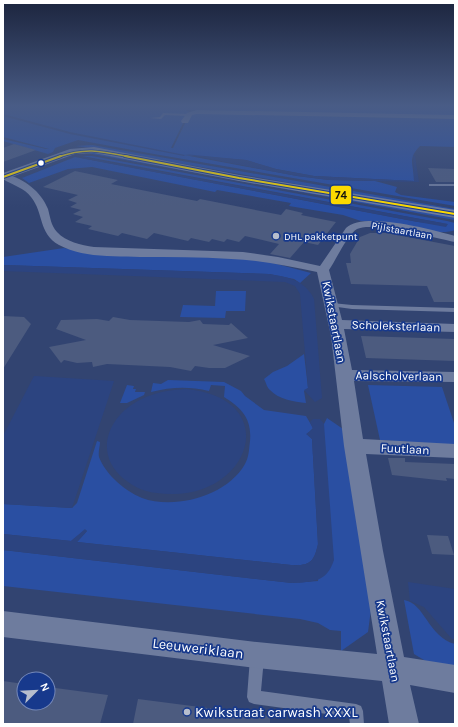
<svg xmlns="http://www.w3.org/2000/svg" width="458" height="727" viewBox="0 0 458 727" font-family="Karla,sans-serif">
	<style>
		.green { fill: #2a4fa2 }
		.water { fill: #2c4480 }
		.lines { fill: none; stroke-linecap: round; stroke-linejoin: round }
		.stream { fill: #2c4480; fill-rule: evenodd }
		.building { fill: #4c5b7f }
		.service { fill: #6e7c9e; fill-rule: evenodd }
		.minor { fill: #6e7c9e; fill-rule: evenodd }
		.tertiary { fill: #6e7c9e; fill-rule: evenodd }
		.bus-1-far1-casing { stroke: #17398c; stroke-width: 3 }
		.bus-1-casing { stroke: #17398c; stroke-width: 4 }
		.bus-1-far1 { stroke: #fcd900; stroke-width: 1.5 }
		.bus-1 { stroke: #fcd900; stroke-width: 2 }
		.bus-dot { fill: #fff; stroke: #17398c; stroke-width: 1.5 }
		.poi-dot { fill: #b7becd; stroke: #17398c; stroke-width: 1.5 }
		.labels { text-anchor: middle; stroke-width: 3.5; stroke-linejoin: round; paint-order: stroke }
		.far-street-label { font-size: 10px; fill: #fff; stroke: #17398c }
		.far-poi-label { font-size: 10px; fill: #fff; stroke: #17398c; text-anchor: start }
		.street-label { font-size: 12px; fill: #fff; stroke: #17398c }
		.near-street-label { font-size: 14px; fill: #fff; stroke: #17398c }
		.near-poi-label { font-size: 14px; fill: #fff; stroke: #17398c; text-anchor: start }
		.line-badge { stroke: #17398c; stroke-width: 1.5 }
		.pale-badge-label { font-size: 11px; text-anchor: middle; font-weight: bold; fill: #111 }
	</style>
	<rect width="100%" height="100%" fill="#324471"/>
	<!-- green -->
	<path class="green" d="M3,105H455V116L187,110L186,111H189L171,148H173L190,113L455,119V147L420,146C407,159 414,164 414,181L314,176L276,169L246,160L184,155L297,176L329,180L375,181L397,187L395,192L401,195L455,202V206L154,154L78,140L55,148L53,152L48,154L3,141V139L46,149H49L3,137Z
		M92,145L455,209V212L93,148L75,146Z
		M86,151L455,218V220L81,152Z
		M82,156H92L447,221L455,223V230C440,237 389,224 371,221H361L343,215L289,206L291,203L217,190L215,192L92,167L68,169L29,183L22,178L75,157L418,222L447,224Z
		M64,248L85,252L254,259L273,263L311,273L300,283L294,279L269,274L3,265V257Z
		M216,291H246L245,311H226L225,318L180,317L183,305L215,306Z
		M304,354L308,388L304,391L306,403C294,402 278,399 270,390C267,388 266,382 264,379L273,372L287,366Z
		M168,380L224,382L241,391L245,396L264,410L306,416L313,428L307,434L312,439L318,544C314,562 310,566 291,565L77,542L87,531L85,530L71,541L3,534V504L72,508L77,503L97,441L100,442C100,446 98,452 99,457C102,465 108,473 114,479C122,487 132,494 142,498C175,510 227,496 245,464C249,457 249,449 250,441C252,419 242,408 224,397L225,386L211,385L209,391C188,386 171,387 151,392L153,383L161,384Z
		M127,385L134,386L133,389H136L135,392H145L144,395L127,403H120Z
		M368,385L442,387L455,426V445L380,440Z
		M327,418L343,429L371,609L368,632L341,651V631L330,630L318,623L300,619L3,586V550L292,583L318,581L324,424Z
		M404,600C425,603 428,637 455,644V666L429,663L414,654Z"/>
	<!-- water -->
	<path class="water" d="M184,154L246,160L276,169L314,176L414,181L413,155L415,156L419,182L329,180L297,176Z
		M85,157L113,163L448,224L446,227L418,222L81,158Z
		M3,265L269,274C288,277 305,280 314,299L322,398L315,402L304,390L308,388L300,294L295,286L285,282L3,271Z
		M34,376L114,381L72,508L3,504V436Z
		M186,389C288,399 248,506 157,493C145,492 134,487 124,479C92,453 109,414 142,399C156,392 170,390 186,389Z
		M313,419H320L324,424L334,560C327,582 313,582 292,583L3,550V534L71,541L85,529L87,531L77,542L291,565C310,566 314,562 318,544L312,439L306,434L313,429L310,422Z
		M408,582L455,589V639H452L424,607L410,601Z"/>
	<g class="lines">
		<!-- stream -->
		<path class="stream" d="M3,114L70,132L185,155L184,156L70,134L3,116Z"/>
	</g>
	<!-- building -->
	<path class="building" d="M14,144L36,150L3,162V148Z
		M428,168L455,169V182H436Z
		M75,171L118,180L111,184L197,201L200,199L281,215L286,209L303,213L301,215L336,222L318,245L304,242L290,258L270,254L279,244L245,236L239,242L227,239L224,242L212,239L209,242L191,238L188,241L154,233L147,239L122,233L118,236L88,229L92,226L75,222L83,217L73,214L81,210L70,207L77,203L68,200L78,195L43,187Z
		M370,233H386L455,246V302H434L427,286L351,284L346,263H351L350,254L360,237Z
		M3,316L24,317L31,324L3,369Z
		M113,317L130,320L189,322L200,320L203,324L229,325L231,323L248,338L213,345L250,356L225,368H209L195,366L191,371L170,367L107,364L93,367L92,362L77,363L64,360L61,363L49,347L86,340L56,329L61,320L97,319L109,321Z
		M361,336L455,339V361L366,358Z
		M388,458H405V462L455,464V479L446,478L447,481L392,475Z
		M427,535L448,536L454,555L432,554Z
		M3,681L24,684V703H48V687L108,695L100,724H3Z
		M138,699L270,716V724H133Z"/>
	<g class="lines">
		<!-- service -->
		<path class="service" d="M163,113L188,114L190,115L188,116L165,115L161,119L150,118L160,117Z
			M429,184H455V186H429Z
			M332,303L352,305L455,308V312L352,309L330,306L329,305L330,304Z
			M257,651L262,653L264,658L261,691L356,704L361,706L363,711L364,724H350L349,717L254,704L249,702L247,697L250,658L252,653Z"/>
		<!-- minor -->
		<path class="minor" d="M197,110L455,115V119L197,114L192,115L188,123H182L181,121L187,113Z
			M6,174C24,179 41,191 48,209C50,216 51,226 57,232C66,242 81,245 94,247L243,252L278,257L320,266L346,228C364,211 432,230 455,236V242C437,238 372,221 357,229C347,235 336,260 329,270L342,320L455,324V332L344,329L352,370L455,372V382L354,381L363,439L455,444V458L366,454L383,551L404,657L455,665V693L410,685L419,724H389L382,681L257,668L3,637V611L257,642L377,654L344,446L331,336L317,272C289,266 260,260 231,259C200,257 170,257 140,257C114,256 83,258 59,245C38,233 44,213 31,197C25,188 12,185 3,179V175Z"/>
		<!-- tertiary -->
		<path class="tertiary" d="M94,147L239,175L455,210V218L239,181L94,153L75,154L3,180V173L70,149Z"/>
		<!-- bus-1-far1 casing -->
		<g class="bus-1-far1-casing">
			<path id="bus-1-far1" d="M58,157C86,147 101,151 130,157"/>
		</g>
		<!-- bus-1 casing -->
		<g class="bus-1-casing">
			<path id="bus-1" d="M125,156L239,178L455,214
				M3,177L61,156"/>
		</g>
		<!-- bus-1-far1 -->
		<use href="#bus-1-far1" class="bus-1-far1"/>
		<!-- bus-1 -->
		<use href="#bus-1" class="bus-1"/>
	</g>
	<!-- sky -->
	<linearGradient id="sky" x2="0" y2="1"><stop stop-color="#1c253e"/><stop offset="0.51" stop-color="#495c86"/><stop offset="1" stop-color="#495c86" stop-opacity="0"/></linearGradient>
	<rect width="458" height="207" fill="url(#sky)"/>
	<!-- markers -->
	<circle class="bus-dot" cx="41" cy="163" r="3.5"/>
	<g class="poi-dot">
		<circle cx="276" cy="236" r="4"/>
		<circle cx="187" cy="712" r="4"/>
	</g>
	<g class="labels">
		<!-- far-street labels -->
		<g class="far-street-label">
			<text transform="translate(402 230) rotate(10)" y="4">Pijlstaartlaan</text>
		</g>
		<!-- far-poi labels -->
		<g class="far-poi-label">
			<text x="284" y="240">DHL pakketpunt</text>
		</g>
		<!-- street labels -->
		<g class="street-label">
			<text transform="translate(334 322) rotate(79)" y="4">Kwikstaartlaan</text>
			<text transform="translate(396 326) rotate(2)" y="4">Scholeksterlaan</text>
			<text transform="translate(399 376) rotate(1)" y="4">Aalscholverlaan</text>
			<text transform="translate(405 449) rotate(3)" y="4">Fuutlaan</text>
			<text transform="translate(388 641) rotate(79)" y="4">Kwikstaartlaan</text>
		</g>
		<!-- near-street labels -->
		<g class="near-street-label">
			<text transform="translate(198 648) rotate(7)" y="5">Leeuweriklaan</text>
		</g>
		<!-- near-poi labels -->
		<g class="near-poi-label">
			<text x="195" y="717">Kwikstraat carwash XXXL</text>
		</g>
	</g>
	<rect class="line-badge" x="330" y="185" width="22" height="20" rx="4" fill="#fcd900"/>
	<g class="pale-badge-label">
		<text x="341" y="199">74</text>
	</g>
	<!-- border -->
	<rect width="458" height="727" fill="none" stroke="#ffffff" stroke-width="8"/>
	<!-- north arrow -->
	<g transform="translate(36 691) rotate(66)"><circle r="19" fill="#17398c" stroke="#7488ba"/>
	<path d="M0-3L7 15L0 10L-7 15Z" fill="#b7becd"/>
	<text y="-6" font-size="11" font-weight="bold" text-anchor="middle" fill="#ffffff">N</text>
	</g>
</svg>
